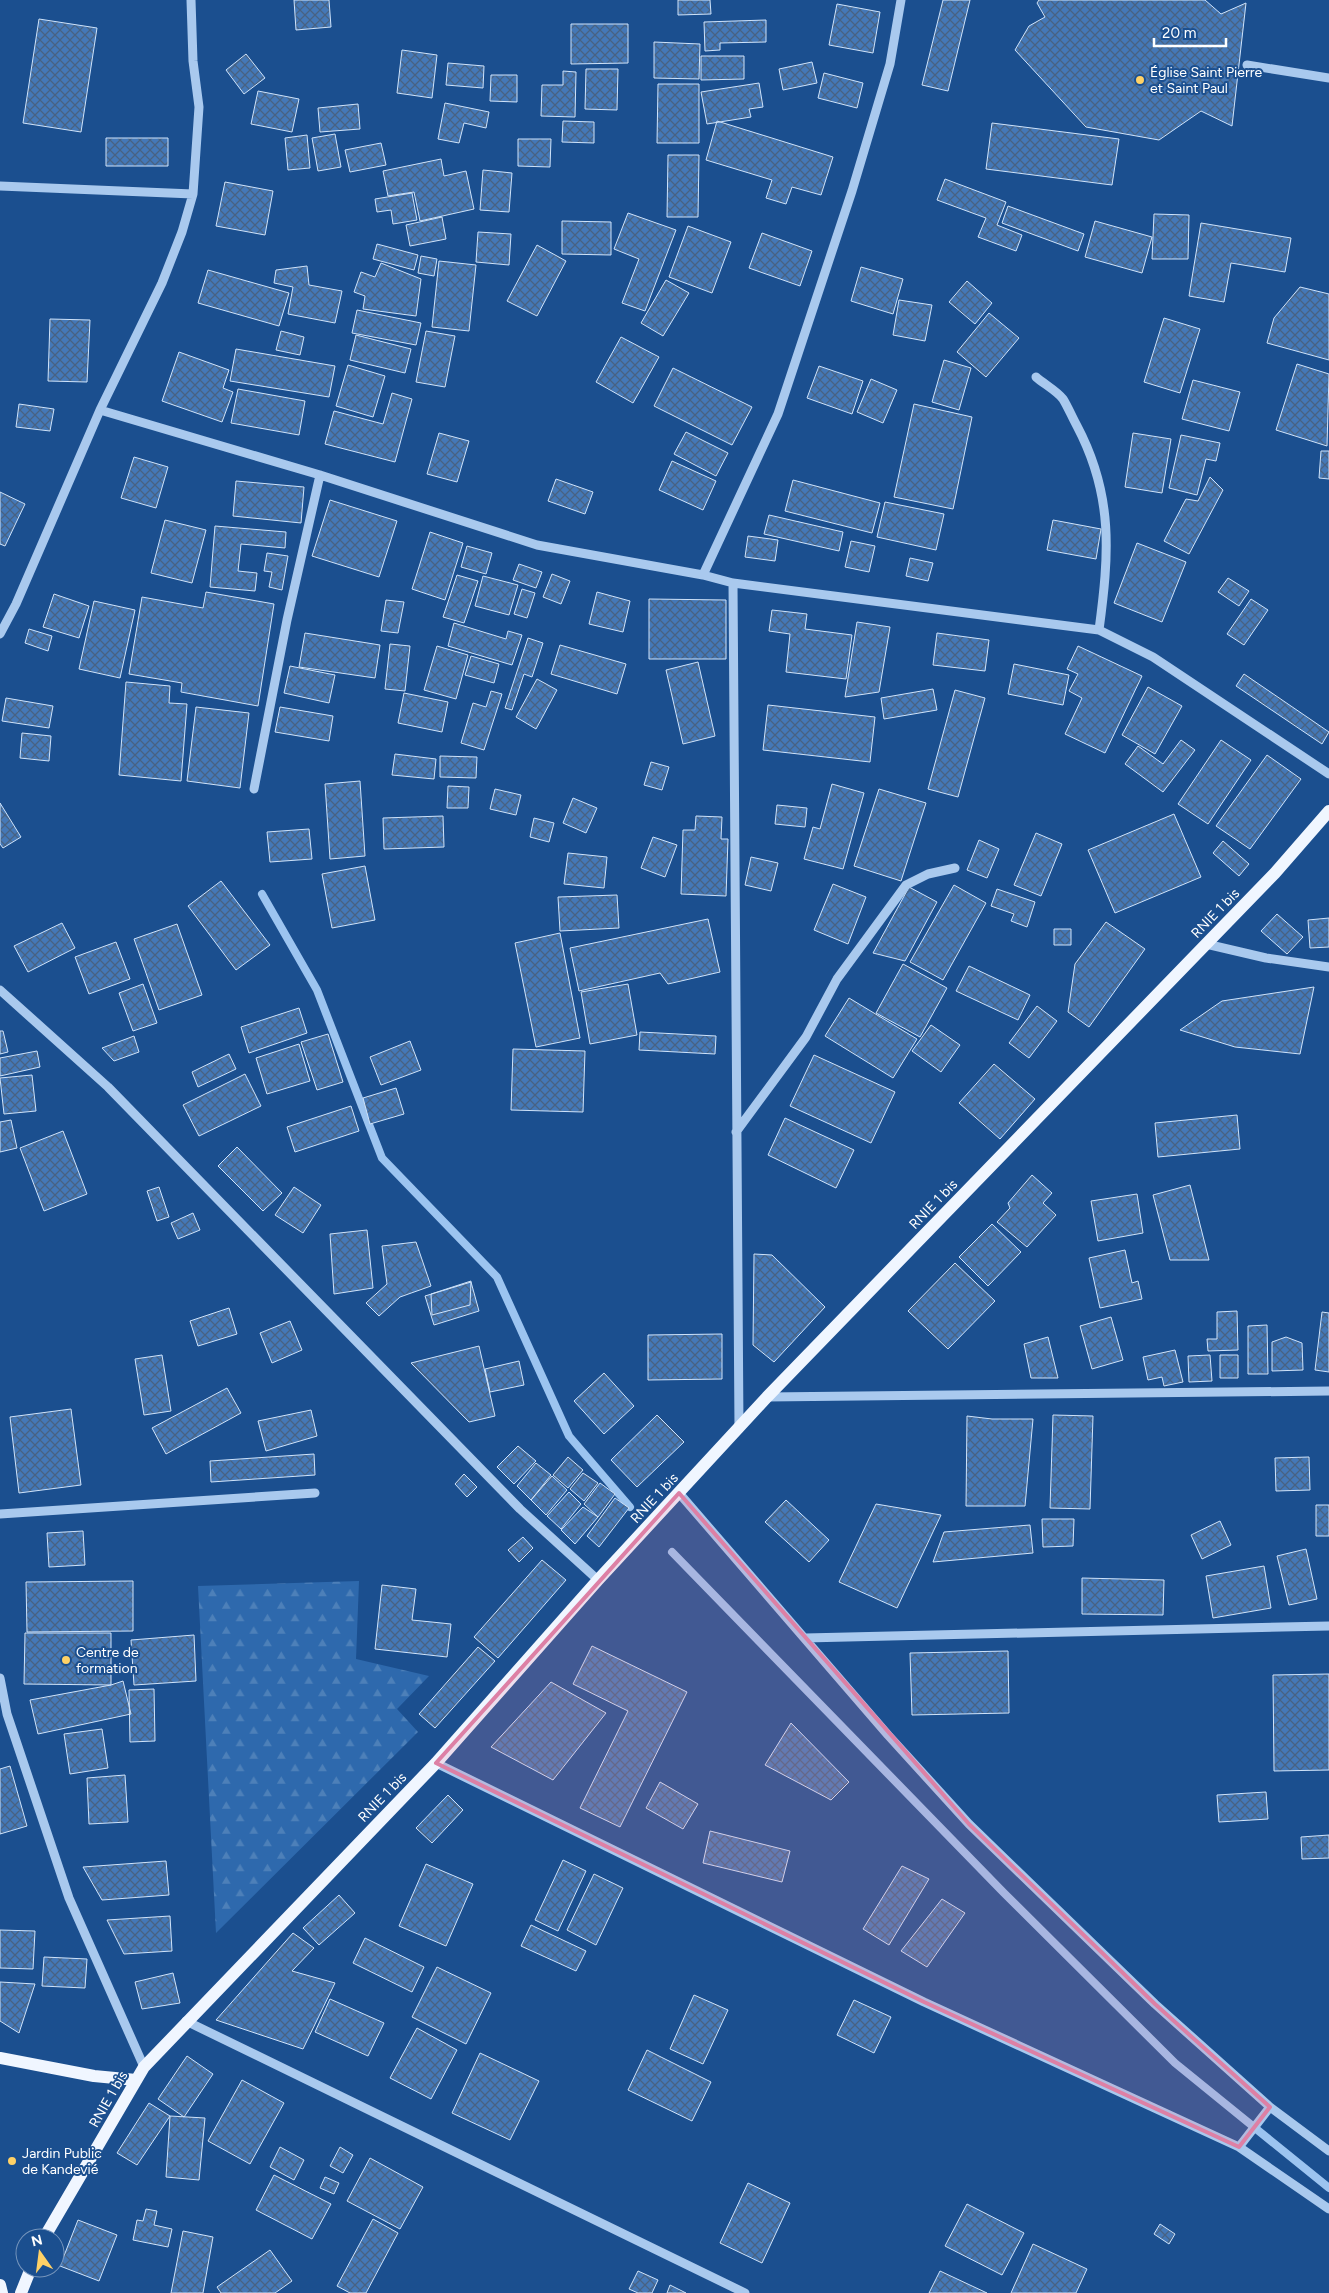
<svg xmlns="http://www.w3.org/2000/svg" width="1329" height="2293" viewBox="0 0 1329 2293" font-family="Figtree,sans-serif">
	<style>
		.forest { fill: url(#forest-firs) }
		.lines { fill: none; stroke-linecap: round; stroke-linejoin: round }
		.stream { stroke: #9cc4f0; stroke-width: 8 }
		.building { fill: url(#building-cross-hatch); stroke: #cfe3fa }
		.minor { stroke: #a9c9ee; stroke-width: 9 }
		.major { stroke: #f0f6ff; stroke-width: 12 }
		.marked { fill: #dd80a5; fill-opacity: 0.2; stroke: #dd80a5; stroke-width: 4; stroke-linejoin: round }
		.poi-dot { fill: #ffd166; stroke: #1b4f8f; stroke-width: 2 }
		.labels { text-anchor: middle; stroke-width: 4; stroke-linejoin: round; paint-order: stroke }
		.poi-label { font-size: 14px; fill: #fff; stroke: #1b4f8f; text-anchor: start }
		.street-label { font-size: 14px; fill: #fff; stroke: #1b4f8f }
	</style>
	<defs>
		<pattern id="forest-firs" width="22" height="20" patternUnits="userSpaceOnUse" patternTransform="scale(1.25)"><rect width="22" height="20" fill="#2e69ad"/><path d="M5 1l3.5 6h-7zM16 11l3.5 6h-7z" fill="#4d80b9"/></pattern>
		<pattern id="building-cross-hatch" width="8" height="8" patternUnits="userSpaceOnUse" patternTransform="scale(1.25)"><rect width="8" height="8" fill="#4478b7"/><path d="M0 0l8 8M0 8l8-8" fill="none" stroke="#486282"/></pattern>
	</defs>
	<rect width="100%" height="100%" fill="#1b4f8f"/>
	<!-- forest -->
	<path class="forest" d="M359,1581L356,1659L429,1676L397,1709L418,1732L216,1933L198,1586Z"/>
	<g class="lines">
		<!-- stream -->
		<path class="stream" d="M262,894L317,990L382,1158L497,1277L569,1436L630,1507
			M672,1552L1004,1893L1175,2063L1329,2188"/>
	</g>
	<!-- building -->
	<path class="building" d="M294,0H329L331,27L296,30Z
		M678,0H710L711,14L678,15Z
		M943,0H970L948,91L922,85Z
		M1039,0H1205L1221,14L1246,3L1232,126L1201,111L1159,140L1086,127L1015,50L1029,26L1045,17L1037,3Z
		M837,4L880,12L873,53L829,45Z
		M39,19L97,28L81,132L23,123Z
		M766,20V42L720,43V50L705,51L704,22Z
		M571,24H628V63L571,64Z
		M654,42L700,44L699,79L654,78Z
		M402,50L437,55L432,98L397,93Z
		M246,54L265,78L244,94L226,70Z
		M701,56H744V79L701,80Z
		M812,62L817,83L783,90L779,69Z
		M448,63L484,66L483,88L446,85Z
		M586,69H618L617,110L585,109Z
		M563,71L576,72L575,117L541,116L542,85H563Z
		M824,73L863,83L857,108L818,98Z
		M491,75H517V102L490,101Z
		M759,83L763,107L749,109L751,117L707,124L701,92Z
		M658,84H699V143H657Z
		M258,91L299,99L292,132L251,124Z
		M445,103L489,112L486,128L464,123L459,143L438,139Z
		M358,104L360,129L320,132L318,108Z
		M563,121L594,122V143L562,142Z
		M717,121L833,157L821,195L792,187L786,204L766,198L772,180L706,160Z
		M992,123L1119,139L1112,185L986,169Z
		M335,134L341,167L318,171L312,138Z
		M307,135L310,168L288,170L285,138Z
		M106,138H168V166H106Z
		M518,139H551L550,167L518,166Z
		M381,143L386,165L350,172L345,150Z
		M668,155H699L698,217H667Z
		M441,159L444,176L466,171L474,209L420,221L414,192L388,196L383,171Z
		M483,170L512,173L509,212L480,210Z
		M945,179L1006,202L997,225L1022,235L1016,251L978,237L986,218L937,200Z
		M225,182L273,191L265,235L216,226Z
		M412,193L417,220L393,224L391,210L377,212L375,199Z
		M1008,206L1084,234L1078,251L1002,223Z
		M628,213L676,230L645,311L622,303L639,259L614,249Z
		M1154,214L1189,215L1188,259H1152Z
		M442,217L446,239L410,246L406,225Z
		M562,221L611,222V255L562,254Z
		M1095,221L1152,237L1142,273L1085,257Z
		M1201,223L1291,238L1285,272L1231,263L1224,302L1189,296Z
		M688,226L731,242L712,293L669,277Z
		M478,232L511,234L509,265L476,262Z
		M762,233L812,251L800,286L749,268Z
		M377,244L418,255L414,270L373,259Z
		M537,245L566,261L537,316L507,301Z
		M421,256L437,259L434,276L418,273Z
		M439,261L476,265L469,331L432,327Z
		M381,263L421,279L416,316L363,309L365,296L354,292L361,272L375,277Z
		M307,266L309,285L342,291L335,323L288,314L293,287L274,283L276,270Z
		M861,267L903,279L893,314L851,301Z
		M208,270L289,293L279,326L198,303Z
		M666,280L689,293L663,336L641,323Z
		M967,281L992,303L975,324L949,302Z
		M1300,287L1329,294V360L1267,343L1274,318Z
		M899,300L932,305L925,341L893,335Z
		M357,310L421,323L416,345L352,333Z
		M989,313L1019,338L986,377L957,352Z
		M1164,318L1200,329L1180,393L1144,382Z
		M50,319L90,320L87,382L48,381Z
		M281,331L304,337L300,355L276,350Z
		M426,331L455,336L445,387L416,382Z
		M356,335L411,349L405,373L350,360Z
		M621,337L659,357L633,403L596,382Z
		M236,349L335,366L329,397L230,381Z
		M179,352L229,370L223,388L233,392L222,422L162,401Z
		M944,360L971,368L959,410L932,402Z
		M1297,364L1329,374L1327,446L1276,430Z
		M348,365L385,376L373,417L336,406Z
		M819,366L863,381L852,414L807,398Z
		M673,368L752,407L732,445L654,406Z
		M871,379L897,390L883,423L857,412Z
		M1193,380L1240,392L1229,431L1182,419Z
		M238,389L305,401L299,435L231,423Z
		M392,393L412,399L395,462L325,444L334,411L383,424Z
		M19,404L54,409L50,431L16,427Z
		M914,404L972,417L953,509L894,497Z
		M686,432L728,453L716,476L674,454Z
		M439,433L469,441L457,482L427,474Z
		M1133,433L1171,439L1162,493L1125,487Z
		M1181,435L1220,443L1216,461L1206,459L1197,495L1169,488Z
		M1321,451H1329V479L1319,478Z
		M134,457L168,467L156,508L121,498Z
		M672,461L716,481L703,510L659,490Z
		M1210,477L1223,490L1189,554L1164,541L1186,499L1198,501Z
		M556,479L593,492L585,514L548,501Z
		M793,480L880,503L872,533L785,511Z
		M236,481L304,487L301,523L233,516Z
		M0,492L25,504L5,546L0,544Z
		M330,500L397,521L379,577L312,556Z
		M885,502L944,514L936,550L877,537Z
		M769,515L843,532L839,551L764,534Z
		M165,520L206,530L192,583L151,573Z
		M1053,520L1101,529L1096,559L1047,550Z
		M215,526L286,532L285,548L241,544L238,571L257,573L255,591L210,587Z
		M430,532L463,543L445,600L412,589Z
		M748,536L778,540L775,561L745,557Z
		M851,541L875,546L869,572L845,567Z
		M1137,543L1186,562L1162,622L1114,603Z
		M467,546L492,553L486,574L461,567Z
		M267,553L288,556L282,590L269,587L272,572L264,571Z
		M910,558L933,563L928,581L906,576Z
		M519,564L542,572L536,588L513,580Z
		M552,574L570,581L561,604L543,597Z
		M457,575L478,581L464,623L443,617Z
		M483,576L518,585L509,615L475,606Z
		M1228,578L1249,591L1239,606L1218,592Z
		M522,589L535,593L527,618L514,614Z
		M206,592L274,604L258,706L181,692L182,683L129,674L142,597L203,608Z
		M597,592L630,601L623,632L589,624Z
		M54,594L89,606L79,638L43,627Z
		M649,599L726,600V659H649Z
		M1251,599L1268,610L1244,645L1227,634Z
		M386,600L404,602L398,633L381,631Z
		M94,601L135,610L120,678L79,669Z
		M772,610L807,614L805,629L852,635L846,679L786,672L790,634L769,631Z
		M857,622L890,627L879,692L845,697Z
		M454,623L506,639L508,631L522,635L512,665L448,646Z
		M29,629L52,636L48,651L25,643Z
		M305,633L380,645L375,678L299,667Z
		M937,633L989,640L985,671L933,665Z
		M528,638L543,643L532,677L524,674L512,710L505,708Z
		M390,644L410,646L405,691L385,689Z
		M560,645L626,664L617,694L551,674Z
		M437,646L468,655L456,699L424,690Z
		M1078,646L1142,676L1105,753L1065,734L1082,698L1069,691L1078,674L1067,669Z
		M471,656L499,664L494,683L465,675Z
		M698,662L715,736L683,744L666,670Z
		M1014,664L1069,675L1063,705L1008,694Z
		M290,666L335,675L329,703L284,693Z
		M1244,674L1329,732L1322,744L1236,686Z
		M537,679L557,690L536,729L516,717Z
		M126,682L170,686L169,703L187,704L181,781L119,775Z
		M1148,687L1182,706L1155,754L1122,735Z
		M933,689L937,710L884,719L881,698Z
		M955,690L985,698L958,797L928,789Z
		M491,691L502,694L484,750L461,743L473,703L486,707Z
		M404,693L448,702L442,732L398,723Z
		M6,698L53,706L49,728L2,721Z
		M768,705L875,717L870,762L763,750Z
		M196,707L249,713L240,788L187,781Z
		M280,707L333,716L329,741L275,732Z
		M22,733L51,736L49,761L20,758Z
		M1181,740L1195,750L1163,792L1125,764L1138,746L1163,764Z
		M1221,740L1251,760L1208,824L1178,804Z
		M395,754L436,759L434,779L392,775Z
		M1267,755L1301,779L1250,849L1216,826Z
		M440,756L477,757L476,778L440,777Z
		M651,762L669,767L662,790L644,785Z
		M360,781L365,856L330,859L325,784Z
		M832,784L864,793L843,869L804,859L813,827L820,829Z
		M448,786L469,787L468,808H447Z
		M495,789L521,795L516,815L490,809Z
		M879,789L926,803L901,881L854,866Z
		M573,798L597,808L586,833L563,823Z
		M0,803L21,837L3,848L0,844Z
		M777,805L807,808L805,827L775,824Z
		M1174,814L1201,877L1115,913L1088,850Z
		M443,816L444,847L384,849L383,818Z
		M696,816L722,817L721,839H728L726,896L681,894L683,830H695Z
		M534,818L554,823L549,842L530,837Z
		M309,829L312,859L270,862L267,832Z
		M1036,833L1062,844L1041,896L1014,885Z
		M653,837L677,845L665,877L641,868Z
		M979,840L999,849L987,878L967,870Z
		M1223,841L1249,864L1239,876L1213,853Z
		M568,853L607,857L604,888L564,884Z
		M751,857L778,863L771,891L745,885Z
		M365,866L375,920L332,928L322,874Z
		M221,881L270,945L236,970L188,906Z
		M833,884L866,897L848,944L814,930Z
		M954,885L986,903L943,980L910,962Z
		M909,887L937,902L905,961L873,953Z
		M997,889L1035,902L1027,927L1011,921L1014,914L991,906Z
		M617,895L619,928L560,931L558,897Z
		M1277,914L1303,937L1287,954L1261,931Z
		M1329,918V947L1310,948L1308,920Z
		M708,919L720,972L668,984L660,973L579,991L570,948Z
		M1106,922L1145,949L1089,1027L1068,1012L1075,964Z
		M62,923L75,948L28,972L14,946Z
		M177,924L202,995L159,1010L134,939Z
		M1054,929H1071V945H1054Z
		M560,933L580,1038L536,1047L515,943Z
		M116,942L130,979L89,994L75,957Z
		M903,964L947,988L920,1037L876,1013Z
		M969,966L1030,995L1018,1020L956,991Z
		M143,984L157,1023L133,1031L119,993Z
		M628,984L637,1035L590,1044L581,992Z
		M1314,987L1300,1054L1235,1047L1180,1030L1222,1001Z
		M849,998L917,1039L893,1078L825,1036Z
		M1037,1006L1057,1021L1029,1058L1009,1043Z
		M299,1008L307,1033L249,1053L241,1027Z
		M931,1025L960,1045L941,1072L912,1051Z
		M0,1031H3L8,1052L0,1054Z
		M640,1032L716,1036L715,1054L639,1050Z
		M328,1034L343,1082L317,1090L301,1042Z
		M134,1036L139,1052L114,1061L102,1048Z
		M410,1041L421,1070L381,1085L370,1057Z
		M299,1044L310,1081L267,1094L256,1058Z
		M513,1049L585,1051L583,1112L511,1110Z
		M37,1051L40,1067L0,1076V1058Z
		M229,1054L236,1069L198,1087L192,1072Z
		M814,1055L895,1092L871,1143L790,1106Z
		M994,1064L1035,1099L1000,1139L959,1103Z
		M245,1074L261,1106L199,1136L183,1105Z
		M32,1075L36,1111L4,1114L0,1078Z
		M396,1088L404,1114L370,1124L363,1098Z
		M351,1106L359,1131L295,1152L287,1127Z
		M1237,1115L1240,1149L1158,1157L1155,1123Z
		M785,1118L854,1150L836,1188L768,1155Z
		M11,1120L17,1148L0,1152V1122Z
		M63,1131L87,1194L44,1211L20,1148Z
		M237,1147L282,1193L263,1211L218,1166Z
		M1032,1175L1052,1193L1043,1203L1056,1215L1027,1247L997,1222L1010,1208L1008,1203Z
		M1190,1185L1209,1260H1170L1153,1195Z
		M159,1187L169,1217L157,1221L147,1191Z
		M294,1187L321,1205L303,1233L275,1215Z
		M1137,1194L1143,1233L1098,1241L1091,1201Z
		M193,1213L200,1230L178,1239L171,1223Z
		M992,1224L1021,1252L988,1286L959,1257Z
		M367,1230L373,1288L334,1294L330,1234Z
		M416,1242L431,1286L400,1297L379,1316L366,1303L387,1284L382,1246Z
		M1125,1250L1132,1283L1138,1281L1142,1299L1100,1308L1089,1258Z
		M754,1254L772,1255L825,1307L774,1362L753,1345Z
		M955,1263L995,1301L948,1349L908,1311Z
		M471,1281L470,1305L432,1315L431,1294Z
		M471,1282L479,1311L434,1325L425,1296Z
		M229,1308L237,1334L198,1346L190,1321Z
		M1237,1311L1238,1350L1208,1351L1207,1339H1217V1312Z
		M1322,1312L1329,1313V1372L1315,1370Z
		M1111,1317L1123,1360L1092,1369L1080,1326Z
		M290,1321L302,1350L272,1363L260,1333Z
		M1267,1325L1268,1374H1248V1326Z
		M722,1334V1379L648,1380V1335Z
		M1048,1337L1058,1378H1031L1024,1344Z
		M1286,1337L1302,1343L1303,1370L1272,1371V1342Z
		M479,1346L495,1416L469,1422L411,1363Z
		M1175,1350L1183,1382L1164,1386L1162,1377L1148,1380L1143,1357Z
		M162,1355L171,1411L144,1415L135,1359Z
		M1210,1355L1212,1381L1189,1382L1188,1356Z
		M1220,1355H1238V1378H1220Z
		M519,1361L524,1385L490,1392L485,1369Z
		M604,1373L634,1406L604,1434L574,1401Z
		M227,1388L241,1413L166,1454L152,1428Z
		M71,1409L81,1485L19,1493L10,1417Z
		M311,1410L317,1436L266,1451L258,1421Z
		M657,1415L684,1442L637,1487L611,1460Z
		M1053,1415L1093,1416L1090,1509L1050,1508Z
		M967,1416L992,1419H1033L1025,1506H966Z
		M518,1446L536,1461L514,1484L497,1467Z
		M314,1454L315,1475L211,1482L210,1461Z
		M568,1457L583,1470L568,1488L553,1475Z
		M1309,1457L1310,1490L1276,1491L1275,1458Z
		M536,1463L551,1475L531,1500L517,1486Z
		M583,1473L598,1483L584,1501L570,1489Z
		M464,1474L477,1487L467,1497L455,1484Z
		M552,1476L567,1490L546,1515L531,1500Z
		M600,1483L615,1494L598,1517L584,1504Z
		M569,1492L581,1504L561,1529L547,1516Z
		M615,1498L629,1508L599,1547L587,1536Z
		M786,1500L829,1540L809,1562L765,1522Z
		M876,1504L941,1515L897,1608L839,1582Z
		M1316,1505H1329V1536H1316Z
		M583,1507L598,1517L575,1544L561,1530Z
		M1042,1519H1074L1073,1546L1043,1547Z
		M1220,1521L1231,1545L1202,1559L1191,1535Z
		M1030,1525L1033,1553L933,1562L944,1532Z
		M83,1531L85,1565L49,1567L47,1533Z
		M523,1537L533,1548L519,1562L508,1550Z
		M1306,1549L1317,1599L1289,1605L1277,1556Z
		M542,1560L566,1580L498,1658L474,1637Z
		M1264,1566L1271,1608L1213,1618L1206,1576Z
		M1082,1578L1164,1580L1163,1615L1082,1614Z
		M133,1581V1631L27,1632L26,1582Z
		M382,1585L416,1589L412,1620L451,1624L447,1657L375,1649Z
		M25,1633H111V1685L24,1684Z
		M194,1635L196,1681L134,1685L131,1640Z
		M592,1646L687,1692L620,1827L580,1808L628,1711L573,1684Z
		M478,1647L495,1661L435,1728L419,1714Z
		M1008,1651L1009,1713L912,1715L910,1653Z
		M1329,1674V1770L1274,1771L1273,1675Z
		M123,1681L131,1714L38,1734L30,1700L111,1685Z
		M551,1682L606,1713L553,1780L491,1747Z
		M154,1689L155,1741L130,1742L129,1690Z
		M791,1723L849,1782L831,1800L765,1765Z
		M102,1729L108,1768L70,1774L64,1734Z
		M10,1766L27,1826L0,1834V1769Z
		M125,1775L128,1822L89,1824L87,1778Z
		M660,1782L698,1804L683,1829L646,1808Z
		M1266,1792L1268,1819L1219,1822L1217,1795Z
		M448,1795L463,1810L432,1843L416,1828Z
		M710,1831L790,1851L782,1882L703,1863Z
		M1329,1835V1858L1302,1859L1301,1837Z
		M563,1860L586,1871L558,1931L535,1920Z
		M166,1861L169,1895L102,1900L83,1867Z
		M426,1864L473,1884L446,1946L399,1926Z
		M902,1866L929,1879L889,1945L863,1929Z
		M594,1874L623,1888L596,1945L567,1930Z
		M339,1895L355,1913L319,1945L303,1928Z
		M942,1899L965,1913L927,1967L901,1951Z
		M170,1916L172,1951L124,1954L107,1920Z
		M531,1925L586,1951L576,1971L521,1946Z
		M0,1930L35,1931L33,1969L0,1968Z
		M293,1933L314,1948L292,1971L335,1983L303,2049L216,2020Z
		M365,1938L424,1967L412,1992L353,1963Z
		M44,1957L87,1959L85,1988L42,1986Z
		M437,1967L491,1993L466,2044L412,2017Z
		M173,1973L180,2003L142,2009L135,1982Z
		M0,1982L35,1984L19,2033L0,2021Z
		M694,1995L728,2010L703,2064L670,2049Z
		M330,1999L384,2023L368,2056L315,2032Z
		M854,2000L891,2017L874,2053L837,2035Z
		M417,2028L457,2050L431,2099L390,2078Z
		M647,2050L711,2082L692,2121L628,2090Z
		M480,2053L539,2081L510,2140L452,2113Z
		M187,2056L213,2074L184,2117L158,2099Z
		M242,2080L284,2103L250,2164L208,2141Z
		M149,2103L170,2116L137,2165L117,2153Z
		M170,2116L205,2118L199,2180L166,2177Z
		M280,2147L304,2160L294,2180L270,2167Z
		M340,2147L353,2155L343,2173L330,2166Z
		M370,2158L423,2187L400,2229L347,2201Z
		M274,2175L331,2204L312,2239L256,2210Z
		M325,2177L339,2183L334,2194L320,2188Z
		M748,2183L790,2203L762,2263L720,2243Z
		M967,2204L1024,2233L1002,2275L945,2246Z
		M146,2209L157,2211L154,2225L172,2229L168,2247L133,2240L137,2220L143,2221Z
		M373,2219L398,2233L366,2293H350L337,2286Z
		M78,2220L117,2235L99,2281L60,2266Z
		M1160,2224L1175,2234L1169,2244L1154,2234Z
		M183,2231L213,2237L203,2293H171Z
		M1033,2244L1087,2269L1076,2293H1011Z
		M270,2250L292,2281L275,2293H221L217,2287Z
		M638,2271L658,2280L652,2293H638L629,2289Z
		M940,2271L987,2293H929Z
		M670,2285L686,2293H667Z"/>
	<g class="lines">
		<!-- minor -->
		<path class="minor" d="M1247,65L1329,78
			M0,186L193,194
			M1036,377C1044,384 1057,391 1063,399C1068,407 1072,417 1077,426C1114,496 1109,555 1099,630
			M100,410L320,475L537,545L703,575L733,583L1099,630L1153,657L1329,774
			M703,575L778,414L852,191L890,64L901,0
			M733,583L739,1429
			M0,634L16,604L100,410L162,283L182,232L193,194L199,107L193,61L191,0
			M254,789L287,620L320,475
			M1206,944L1266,958L1329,967
			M0,990L108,1087L520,1509L598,1580
			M736,1132L806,1037L837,979L906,885L928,874L955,868
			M767,1397L1329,1391
			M679,1493L888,1735L969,1824L1155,2004L1270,2107L1329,2151
			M0,1514L315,1493
			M805,1638L1329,1626
			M0,1678L7,1714L69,1898L144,2067
			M436,1763L924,2002L1239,2147L1329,2209
			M186,2021L745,2293
			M1239,2147L1270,2107"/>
		<!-- major -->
		<path class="major" d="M0,2058L94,2076L136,2080
			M44,2238L144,2067L436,1763L598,1580L767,1397L1275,873L1329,811
			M0,2285L2,2293
			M21,2293L31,2268"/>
	</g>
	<!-- marked area -->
	<path class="marked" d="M679,1493L969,1824L1155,2004L1270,2107L1239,2147L924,2002L436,1763Z"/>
	<!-- markers -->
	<g class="poi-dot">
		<circle cx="1140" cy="80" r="5"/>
		<circle cx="66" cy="1660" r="5"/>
		<circle cx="12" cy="2161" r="5"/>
	</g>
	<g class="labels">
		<!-- poi labels -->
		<g class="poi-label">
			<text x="1150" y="77">Église Saint Pierre<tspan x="1150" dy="16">et Saint Paul</tspan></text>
			<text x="76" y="1657">Centre de<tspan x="76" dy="16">formation</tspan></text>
			<text x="22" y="2158">Jardin Public<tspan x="22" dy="16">de Kandevié</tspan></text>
		</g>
		<!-- street labels -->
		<g class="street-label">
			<text transform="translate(1215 913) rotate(-46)" y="5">RNIE 1 bis</text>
			<text transform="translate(933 1204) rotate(-46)" y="5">RNIE 1 bis</text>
			<text transform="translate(654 1498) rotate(-47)" y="5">RNIE 1 bis</text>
			<text transform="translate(382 1797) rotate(-46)" y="5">RNIE 1 bis</text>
			<text transform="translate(108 2099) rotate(-60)" y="5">RNIE 1 bis</text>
		</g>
	</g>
	<!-- north arrow -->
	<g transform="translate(40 2253) rotate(346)"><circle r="24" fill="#1b4f8f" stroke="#7695bc"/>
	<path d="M0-4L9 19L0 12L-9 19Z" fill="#ffd166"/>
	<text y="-8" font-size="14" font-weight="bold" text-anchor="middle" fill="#ffffff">N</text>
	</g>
	<!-- scale -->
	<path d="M1154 38v8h72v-8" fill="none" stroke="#ffffff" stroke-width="2.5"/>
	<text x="1162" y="38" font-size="15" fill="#ffffff" stroke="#1b4f8f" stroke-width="4" paint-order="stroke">20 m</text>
</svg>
